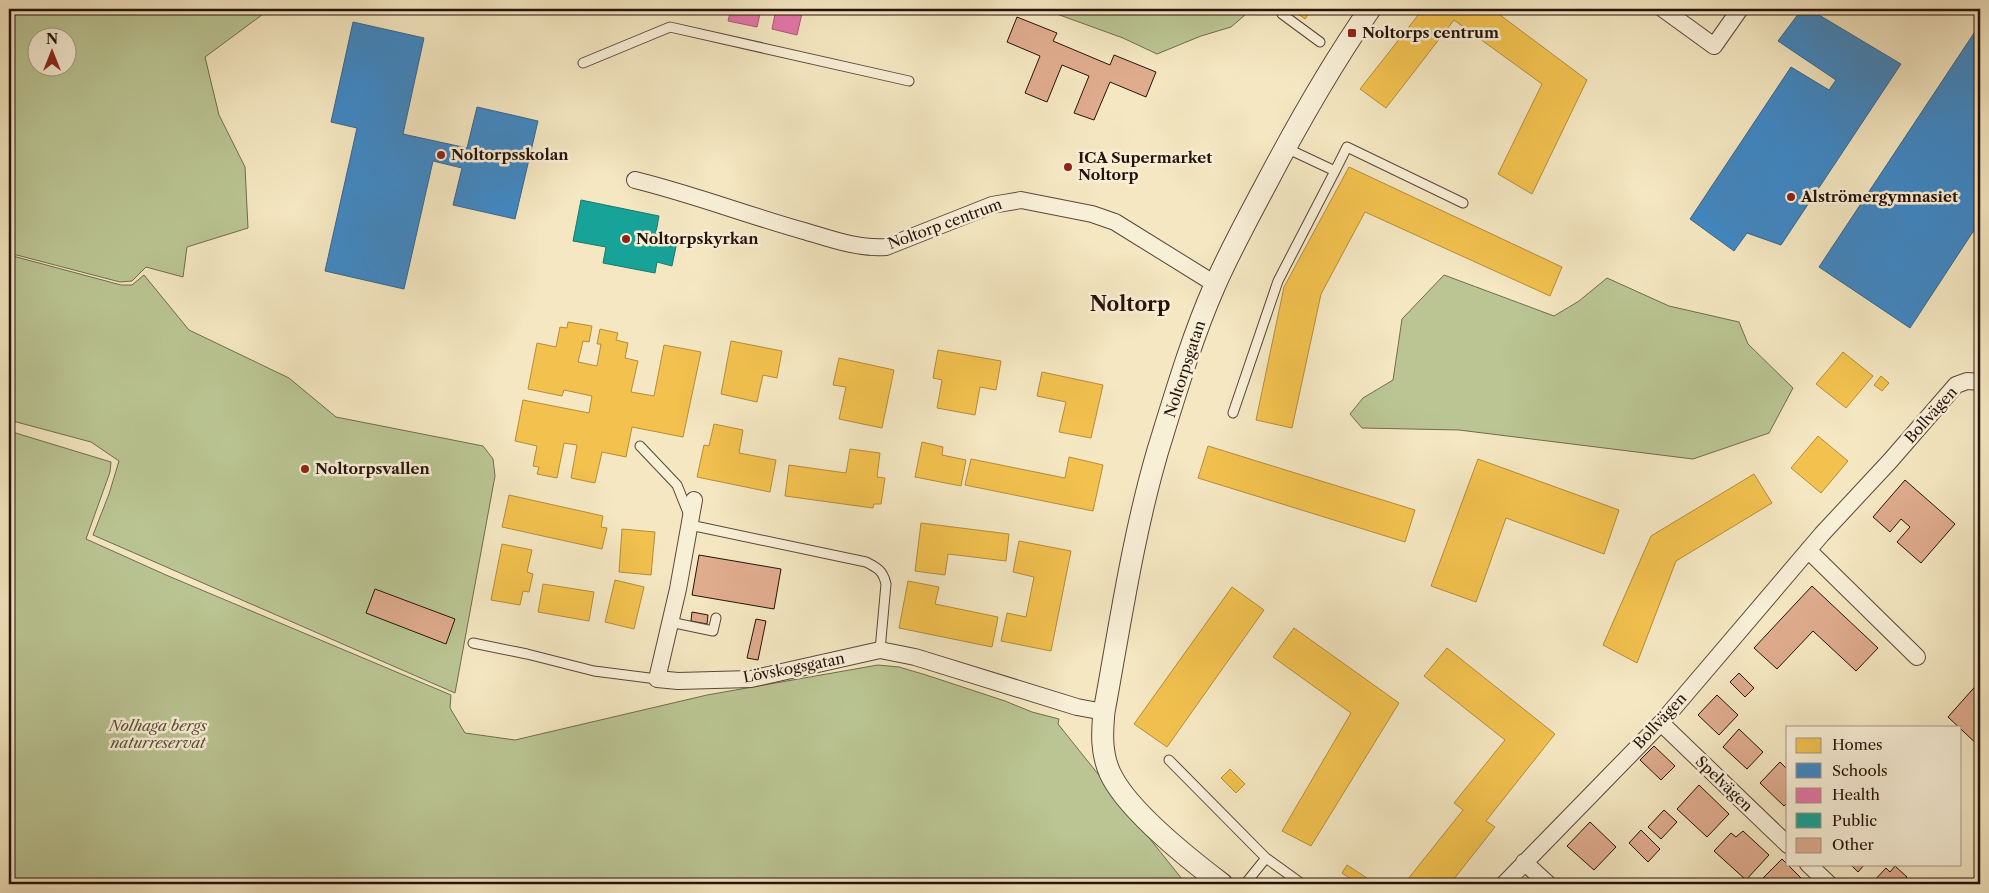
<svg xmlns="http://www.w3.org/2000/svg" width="1989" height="893" viewBox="0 0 1989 893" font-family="'Libre Caslon Text',serif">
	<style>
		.green { fill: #bac593; stroke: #706c4e; fill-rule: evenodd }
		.homes { fill: #f2c14e; stroke: #b58c3a }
		.schools { fill: #3f88c5; stroke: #38658d }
		.health { fill: #e377a8; stroke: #aa5979 }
		.public { fill: #17a398; stroke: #1c786d }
		.building { fill: #dfac8e; stroke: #26120a }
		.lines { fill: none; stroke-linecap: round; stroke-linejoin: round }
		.service-casing { stroke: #5a4738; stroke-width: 11 }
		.minor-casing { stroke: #5a4738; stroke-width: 18 }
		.tertiary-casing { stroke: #5a4738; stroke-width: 23 }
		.service { stroke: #f8efd7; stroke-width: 9 }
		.minor { stroke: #f8efd7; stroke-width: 16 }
		.tertiary { stroke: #f8efd7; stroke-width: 21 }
		.poi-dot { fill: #8f2418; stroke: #f8efd7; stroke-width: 2 }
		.labels { text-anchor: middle; stroke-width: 5; stroke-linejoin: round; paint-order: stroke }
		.poi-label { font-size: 15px; font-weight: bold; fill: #26120a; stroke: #f8efd7; text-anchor: start }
		.street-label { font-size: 15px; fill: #26120a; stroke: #f8efd7 }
		.park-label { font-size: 15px; font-style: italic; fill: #5a513a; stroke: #f8efd7 }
		.district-label { font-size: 20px; font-weight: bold; fill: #26120a; stroke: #f8efd7 }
	</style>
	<rect width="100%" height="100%" fill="#f4e7c1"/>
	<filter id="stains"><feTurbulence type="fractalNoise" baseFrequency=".004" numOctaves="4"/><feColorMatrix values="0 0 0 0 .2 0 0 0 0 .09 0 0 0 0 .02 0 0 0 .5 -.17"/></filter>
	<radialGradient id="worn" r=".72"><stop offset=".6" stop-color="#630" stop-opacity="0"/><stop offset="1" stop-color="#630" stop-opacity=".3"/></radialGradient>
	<!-- green -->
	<path class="green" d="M9,9H270L205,57L219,115L245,167L248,228L187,247L183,277L146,267L132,281L120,282L9,253ZM38,38H68V68H38Z
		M1043,9H1252L1231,27L1201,36L1157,54L1123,38Z
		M9,255L121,285H132L144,275L189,330L289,378L336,417L483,446L493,459L495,476L455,693L93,535L109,494L119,461L91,442L9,420Z
		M1444,275L1554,316L1579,301L1607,278L1669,306L1739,322L1748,344L1793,388L1769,433L1693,459L1459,430L1362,428L1350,414L1363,398L1393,380L1402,319Z
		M9,431L111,462L110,472L86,539L166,575L451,695L450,708L465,733L515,740L707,695L878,665L899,667L926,675L1005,701L1032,712L1059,719L1058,724L1186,884H9Z"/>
	<!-- homes -->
	<path class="homes" d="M1291,9H1312L1305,19Z
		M1423,9H1492L1587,80L1532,194L1498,174L1542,84L1454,20L1386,108L1360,89Z
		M1349,167L1562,267L1550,296L1365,212L1321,294L1292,428L1256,420L1284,287Z
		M568,322L592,326L589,342L583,341L578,362L597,366L601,344H597L600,329L618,333L616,340L628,343L625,358L638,361L631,392L654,396L664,345L701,352L683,437L632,427L626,457L602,452L595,483L571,478L577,445L564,443L557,478L537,474L539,467L533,466L537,446L515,441L523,400L589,413L592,396L564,390L562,396L528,389L537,343L556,347L560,327L567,328Z
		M731,341L782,351L777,378L763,375L757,402L721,394Z
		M938,350L1001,361L996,390L980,387L975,415L937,408L942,380L933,378Z
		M1843,352L1873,376L1846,408L1816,384Z
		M839,358L894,370L882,428L839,419L846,387L833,385Z
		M1042,372L1103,385L1091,438L1059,432L1066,402L1037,396Z
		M1881,376L1889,383L1882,391L1874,385Z
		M714,424L743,430L739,453L776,460L770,492L697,477L704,445L709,446Z
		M1818,436L1848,461L1821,493L1791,468Z
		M922,442L943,447L942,455L966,460L961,486L915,477Z
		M1208,446L1415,510L1405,542L1198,478Z
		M850,449L880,453L877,477L885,478L881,504H874L873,508L785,496L789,465L846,473Z
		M1069,457L1103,465L1093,511L965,485L971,459L1065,478Z
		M1478,459L1619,510L1604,554L1506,518L1476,602L1431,586Z
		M1754,474L1772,503L1676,561L1637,663L1603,645L1651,536Z
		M509,495L603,516L601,527L607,528L602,549L502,527Z
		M921,523L1009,534L1006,561L948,554L945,575L915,571Z
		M622,529L655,532L651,575L619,572Z
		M1019,541L1071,551L1051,651L1001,641L1007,613L1026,617L1034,577L1013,572Z
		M502,544L532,550L527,572L533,574L529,592L523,591L520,605L491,600Z
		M615,580L644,587L634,629L605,622Z
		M908,581L939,587L935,604L998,617L992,647L899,628Z
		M543,584L594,592L589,621L538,612Z
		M1232,587L1264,610L1167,747L1134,724Z
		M1294,628L1399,703L1311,846L1282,831L1351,713L1273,657Z
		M1447,648L1555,734L1486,821L1495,827L1450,884H1404L1463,810L1454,803L1505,740L1424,676Z
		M1230,769L1245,784L1236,793L1221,778Z
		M1347,865L1367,878L1363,884H1358L1342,873Z"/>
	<!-- schools -->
	<path class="schools" d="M1802,9H1809L1901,64L1781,245L1747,233L1734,251L1690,219L1791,67L1829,90L1836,80L1778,41Z
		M353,22L424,38L403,134L467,148L477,107L538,121L515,219L453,205L462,168L433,161L404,289L325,271L357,128L331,122Z
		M1980,24V221L1910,328L1819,267Z"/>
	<!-- health -->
	<path class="health" d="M731,9H761L757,27L728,21Z
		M776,9H803L797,35L772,29Z
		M829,9H848L847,13Z"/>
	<!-- public -->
	<path class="public" d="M581,200L659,216L656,232L678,237L672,266L657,262L655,273L603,263L606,247L573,241Z"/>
	<!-- building -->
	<path class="building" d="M1017,17L1057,33L1053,41L1110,65L1114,55L1156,72L1146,97L1110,82L1094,120L1074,113L1089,76L1062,65L1047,102L1025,93L1040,56L1007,42Z
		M1905,480L1955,524L1921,563L1897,542L1910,527L1901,519L1890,532L1873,517Z
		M699,555L781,569L774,609L692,595Z
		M1812,586L1878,648L1856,671L1813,631L1777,669L1754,648Z
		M375,589L455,619L446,644L366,613Z
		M692,612L708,615L707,624L691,621Z
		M756,619L766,621L758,660L747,658Z
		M1739,673L1754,688L1745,697L1730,682Z
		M1980,681V747L1948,717Z
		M1717,695L1738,715L1719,735L1698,715Z
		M1739,729L1763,752L1747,769L1723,747Z
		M1654,746L1675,766L1661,780L1640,760Z
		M1780,762L1788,770V802L1784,806L1760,783Z
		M1699,785L1729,814L1707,837L1677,809Z
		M1664,810L1677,822L1661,839L1648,827Z
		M1590,822L1616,847L1594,870L1567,846Z
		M1641,830L1660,849L1648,862L1629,843Z
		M1743,831L1769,855L1746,880L1714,851L1731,833L1736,837Z
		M1782,859L1807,884H1757Z
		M1850,864H1865L1858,872Z
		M1895,866L1907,877L1900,884H1871L1886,868L1890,872Z
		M1919,879L1925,884H1914Z"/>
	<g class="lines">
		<!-- service casing -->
		<g class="service-casing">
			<path id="service" d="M1282,14L1320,42
				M583,63L670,27L909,81
				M1335,171L1347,147L1463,203
				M1233,413L1278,281L1335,171L1286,148
				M640,446L677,485L689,515
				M690,525L866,562C878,568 883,571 886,584L880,650
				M670,622L713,631L716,618
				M473,643L527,654L594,671L657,679
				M1169,760L1266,858L1302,884
				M1245,884L1266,858"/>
		</g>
		<!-- minor casing -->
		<g class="minor-casing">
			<path id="minor" d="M1663,9L1714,46L1740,9
				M635,180C692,194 747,215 804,231C831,239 858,249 886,247L992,205L1021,200L1092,214L1115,222L1215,284
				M694,500L678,589L657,679L678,681L751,679L880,650L915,657L1077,707L1104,712
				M1808,550L1917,657
				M1661,723L1788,845
				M1524,862L1548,884
				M1808,864L1829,884
				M1504,884L1661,723L1822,534L1890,461L1956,385L1967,381L1980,382"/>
		</g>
		<!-- tertiary casing -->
		<g class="tertiary-casing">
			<path id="tertiary" d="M1222,884C1189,859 1127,810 1110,773C1101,753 1102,733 1104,712C1120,625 1133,535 1158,450C1175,395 1192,337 1215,285C1230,251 1248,218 1265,186C1297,125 1331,65 1370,9"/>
		</g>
		<!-- service -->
		<use href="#service" class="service"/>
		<!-- minor -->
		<use href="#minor" class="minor"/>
		<!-- tertiary -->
		<use href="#tertiary" class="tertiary"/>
	</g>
	<!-- markers -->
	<g class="poi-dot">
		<rect x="1347" y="28" width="10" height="10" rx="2.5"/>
		<circle cx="441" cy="155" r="5"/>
		<circle cx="1068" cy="167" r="5"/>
		<circle cx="1791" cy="197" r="5"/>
		<circle cx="626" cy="239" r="5"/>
		<circle cx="305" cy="469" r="5"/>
	</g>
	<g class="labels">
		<!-- poi labels -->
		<g class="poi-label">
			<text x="1362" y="38">Noltorps centrum</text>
			<text x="451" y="160">Noltorpsskolan</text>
			<text x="1078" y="163">ICA Supermarket<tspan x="1078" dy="17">Noltorp</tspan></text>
			<text x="1801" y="202">Alströmergymnasiet</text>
			<text x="636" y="244">Noltorpskyrkan</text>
			<text x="315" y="474">Noltorpsvallen</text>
		</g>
		<!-- street labels -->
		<g class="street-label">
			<text transform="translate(945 224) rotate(-20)" y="5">Noltorp centrum</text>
			<text transform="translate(1185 369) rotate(-72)" y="5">Noltorpsgatan</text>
			<text transform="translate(1931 415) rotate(-48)" y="5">Bollvägen</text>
			<text transform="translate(794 668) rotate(-11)" y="5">Lövskogsgatan</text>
			<text transform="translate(1660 721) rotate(-47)" y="5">Bollvägen</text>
			<text transform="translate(1724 784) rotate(44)" y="5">Spelvägen</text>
		</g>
		<!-- park labels -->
		<g class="park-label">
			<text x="158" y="731">Nolhaga bergs<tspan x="158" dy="17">naturreservat</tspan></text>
		</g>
		<!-- district labels -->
		<g class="district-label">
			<text x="1130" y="311">Noltorp</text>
		</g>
	</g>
	<!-- margin -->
	<rect width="1989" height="893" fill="none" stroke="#f4e7c1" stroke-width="30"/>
	<rect x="10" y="10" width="1969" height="873" fill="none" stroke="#26120a" stroke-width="2.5"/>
	<rect x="15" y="15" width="1959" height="863" fill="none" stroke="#26120a"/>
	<!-- legend -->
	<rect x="1786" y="726" width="175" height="140" fill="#f8efd7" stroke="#a49785"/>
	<rect x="1796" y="738" width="25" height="15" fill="#f2c14e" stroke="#a49785"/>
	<text x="1832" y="750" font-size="15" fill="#26120a">Homes</text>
	<rect x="1796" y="763" width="25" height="15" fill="#3f88c5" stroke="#a49785"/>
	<text x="1832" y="776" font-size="15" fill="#26120a">Schools</text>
	<rect x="1796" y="788" width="25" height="15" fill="#e377a8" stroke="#a49785"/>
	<text x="1832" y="800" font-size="15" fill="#26120a">Health</text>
	<rect x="1796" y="813" width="25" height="15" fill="#17a398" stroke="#a49785"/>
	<text x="1832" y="826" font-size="15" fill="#26120a">Public</text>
	<rect x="1796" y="838" width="25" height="15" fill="#dfac8e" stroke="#a49785"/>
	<text x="1832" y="850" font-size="15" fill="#26120a">Other</text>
	<!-- north arrow -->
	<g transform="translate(52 52)"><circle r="24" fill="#f8efd7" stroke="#a49785"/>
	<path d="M0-4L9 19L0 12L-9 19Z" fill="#8f2418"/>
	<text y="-8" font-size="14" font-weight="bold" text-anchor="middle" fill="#26120a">N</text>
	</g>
	<rect width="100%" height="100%" filter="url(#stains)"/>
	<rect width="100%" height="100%" fill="url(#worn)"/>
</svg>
